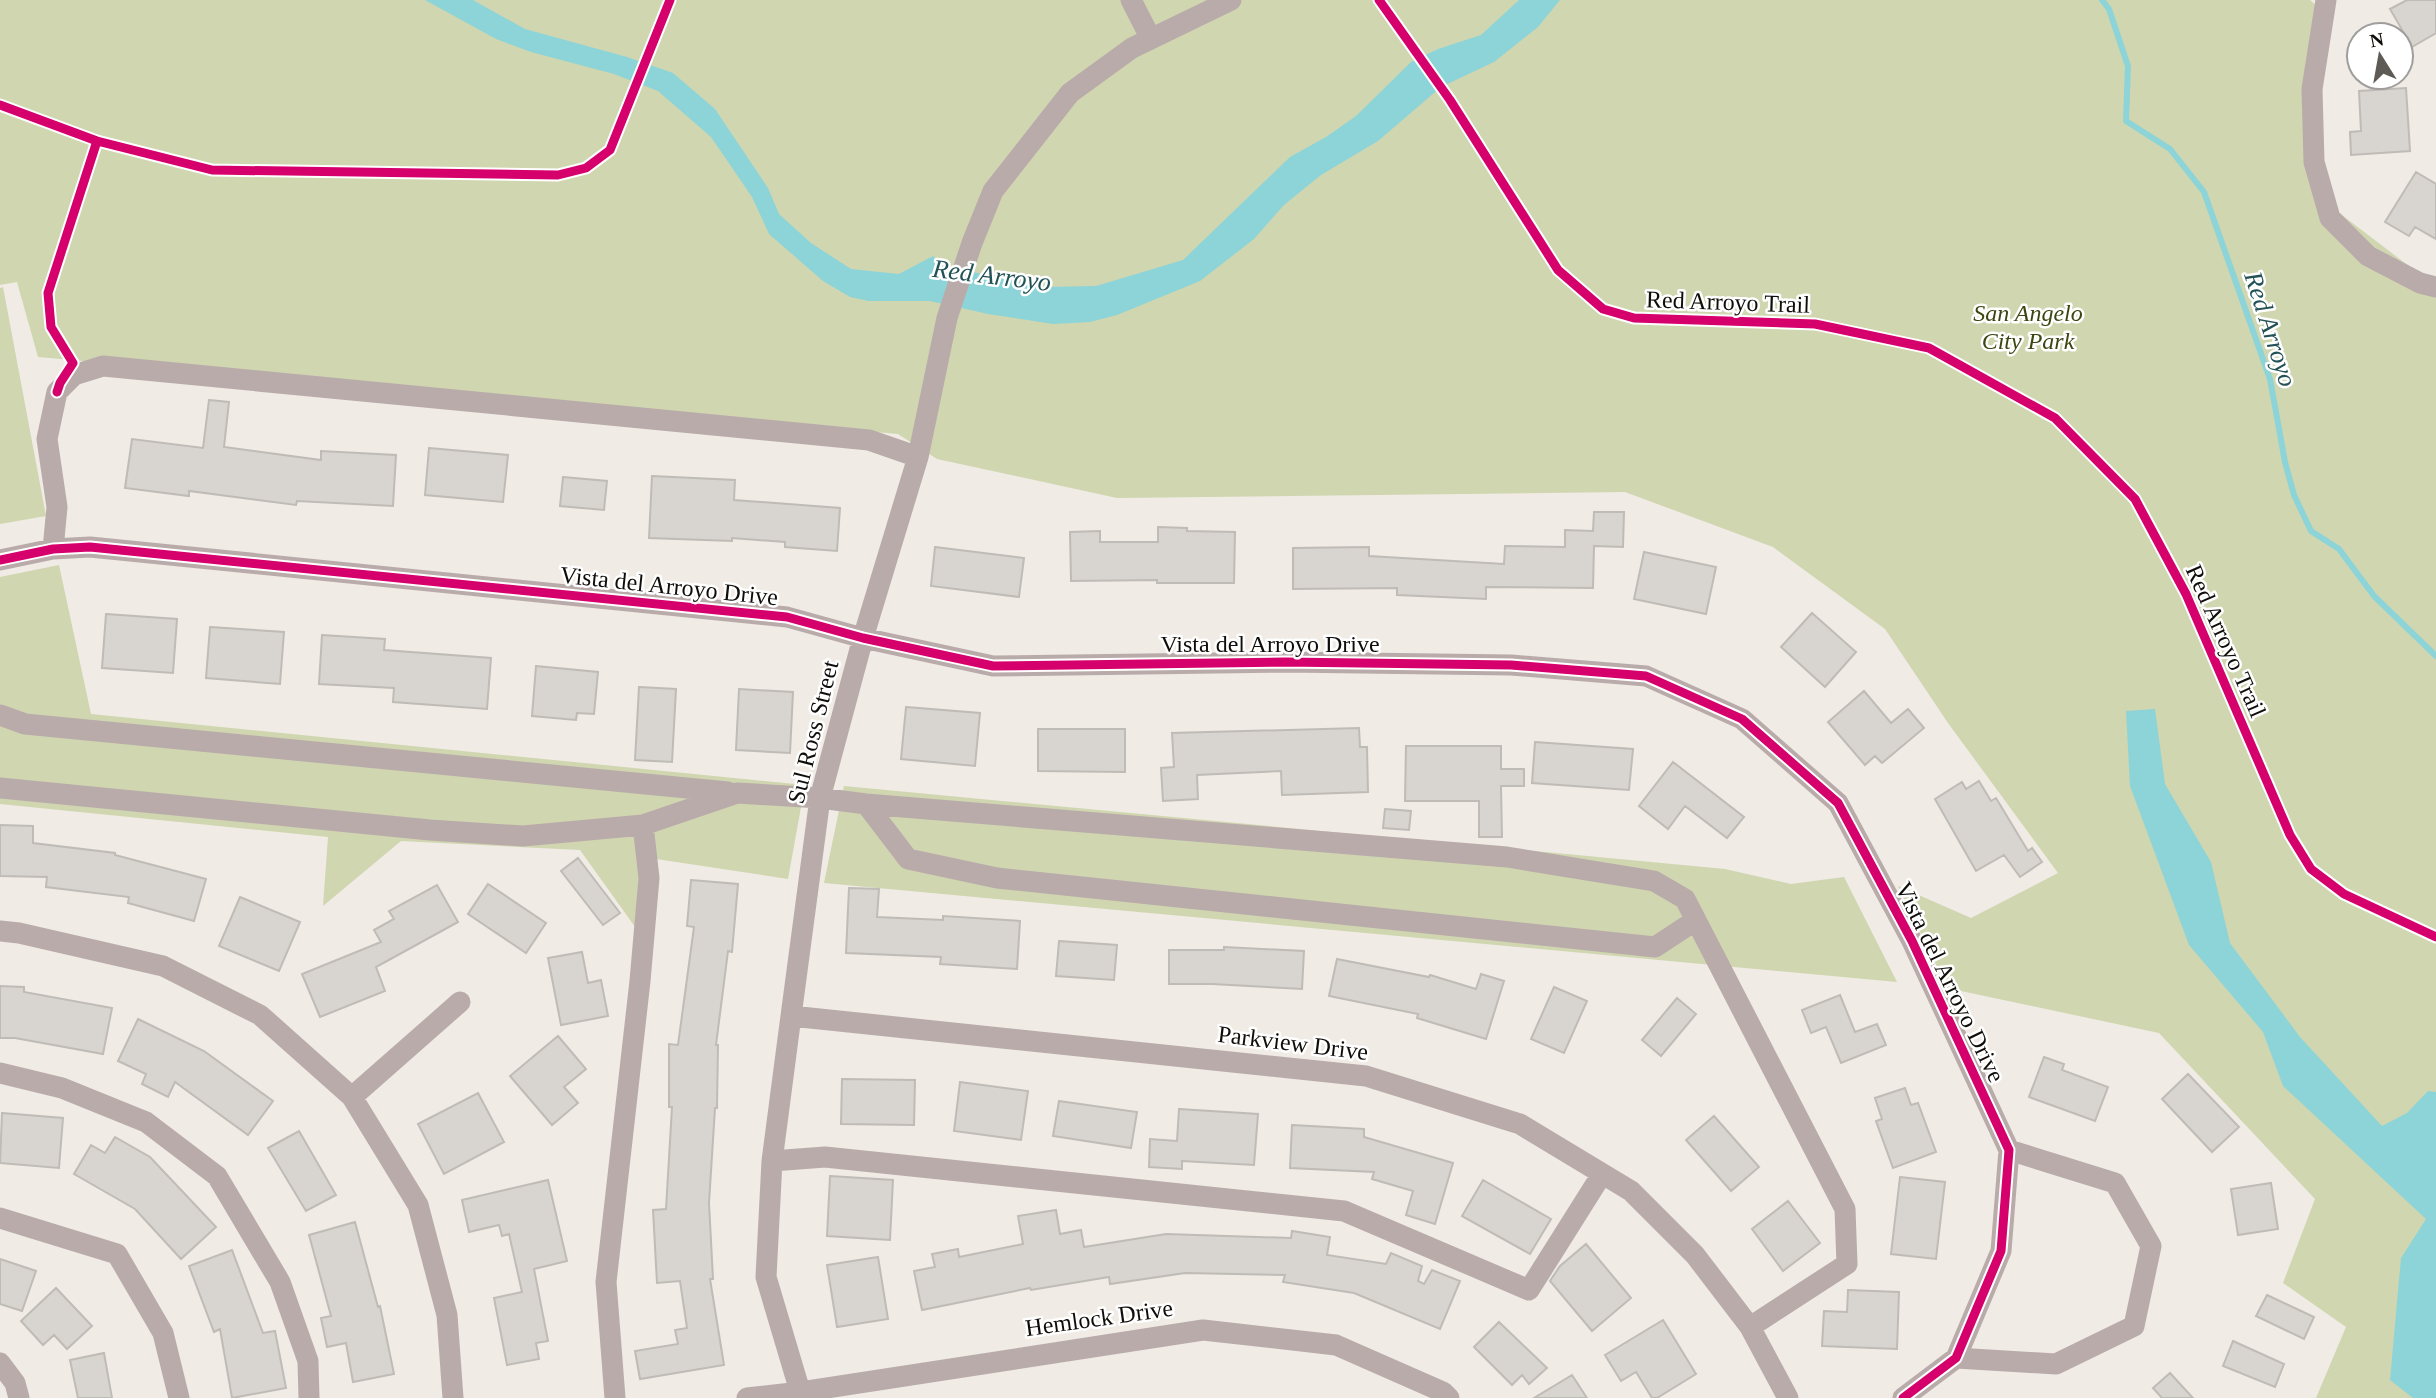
<svg xmlns="http://www.w3.org/2000/svg" width="2436" height="1398" viewBox="0 0 2436 1398" font-family="'Times New Roman',serif">
	<style>
		.green { fill: #d0d6b0 }
		.water { fill: #8cd4d8 }
		.lines { fill: none; stroke-linecap: round; stroke-linejoin: round }
		.stream { stroke: #8cd4d8; stroke-width: 6 }
		.building { fill: #d8d4cf; stroke: #bfbbb6; stroke-width: 2 }
		.minor { stroke: #baabab; stroke-width: 21 }
		.cycleway-casing { stroke: #fff; stroke-width: 13 }
		.cycleway { stroke: #d6006c; stroke-width: 9 }
		.labels { text-anchor: middle; stroke-width: 5; stroke-linejoin: round; paint-order: stroke }
		.street-label { font-size: 24px; fill: #0f0d09; stroke: #fff }
		.park-label { font-size: 24px; font-style: italic; fill: #3b4611; stroke: #fff }
		.water-label { font-size: 26px; font-style: italic; fill: #235256; stroke: #fff }
	</style>
	<rect width="100%" height="100%" fill="#f0ebe4"/>
	<!-- green -->
	<path class="green" d="M0,0H2310L2319,8L2322,161L2334,209L2418,273L2436,277V1398H2316L2346,1327L2283,1283L2315,1199L2159,1033L1947,988L1898,886L1971,918L2058,873L1948,723L1885,629L1773,547L1625,492L1117,498L937,459L898,434L38,357L17,282L0,285Z
		M3,287L46,516L0,524V288Z
		M59,565L91,714L805,785L788,879L643,857L638,931L580,850L401,841L323,906L328,837L0,804V577Z
		M844,786L1725,869L1791,884L1844,877L1897,982L824,883Z"/>
	<!-- water -->
	<path class="water" d="M425,0H473L525,29L627,57L673,73L715,109L768,188L779,214L811,243L851,269L899,274L933,256L943,266L1046,287L1096,286L1183,260L1290,157L1326,137L1356,116L1411,62L1438,49L1481,35L1519,0H1560L1538,27L1494,62L1441,87L1378,141L1321,175L1284,205L1254,239L1200,281L1117,315L1090,322L1053,324L988,314L930,301H869L850,297L823,281L769,234L752,197L711,137L658,91L614,74L531,52L496,39Z
		M2155,709L2165,784L2211,862L2230,943L2300,1037L2382,1126L2407,1113L2428,1091L2436,1092V1398H2413L2390,1380L2401,1258L2426,1219L2283,1086L2263,1032L2189,945L2130,786L2126,711Z"/>
	<g class="lines">
		<!-- stream -->
		<path class="stream" d="M2102,0L2109,9L2128,66L2126,121L2170,149L2204,192L2270,379L2285,462L2294,495L2311,531L2339,549L2374,596L2436,656"/>
	</g>
	<!-- building -->
	<path class="building" d="M2407,0H2436V33L2412,47L2390,9Z
		M2406,88L2410,151L2351,155L2350,132L2361,131L2359,91Z
		M2416,172L2436,184V239L2415,227L2409,236L2385,222Z
		M209,400L229,402L224,447L321,460V451L396,455L393,506L297,501L296,505L189,491V496L125,488L132,439L203,448Z
		M429,448L508,455L503,502L425,495Z
		M652,476L735,480L734,500L840,508L837,551L785,547V542L732,538V541L649,538Z
		M563,477L607,481L604,510L560,506Z
		M1594,512H1624L1623,547L1594,546L1593,588L1486,587V599L1397,595V588L1293,589V548L1369,547V556L1504,564L1505,546L1565,547V530L1593,531Z
		M1158,527L1187,528V531L1235,532L1234,583H1157V580L1071,581L1070,532L1100,531V542H1158Z
		M935,547L1024,558L1019,597L931,586Z
		M1644,552L1716,567L1706,614L1634,599Z
		M1812,613L1856,652L1825,687L1781,647Z
		M106,614L177,619L173,673L102,668Z
		M210,627L284,632L280,684L206,678Z
		M322,635L385,639L384,650L491,658L487,709L393,702L394,688L319,684Z
		M536,666L598,672L594,714L577,713L576,720L532,716Z
		M639,687L676,689L672,762L635,760Z
		M739,689L793,692L790,753L736,750Z
		M1864,691L1891,723L1908,709L1924,728L1882,763L1875,756L1865,765L1828,722Z
		M906,707L980,713L975,766L901,759Z
		M1359,728L1360,747H1367L1368,792L1282,795L1281,771L1197,775L1198,799L1163,801L1161,768L1174,767L1172,733Z
		M1038,729H1125V772L1038,771Z
		M1535,742L1633,749L1629,790L1532,783Z
		M1406,746H1501V769H1524V786H1501L1502,837H1479V801H1405Z
		M1673,762L1744,817L1727,838L1685,806L1668,829L1639,806Z
		M1979,781L1991,801L1996,798L2028,851L2032,848L2042,862L2020,877L2004,855L1976,871L1935,799L1962,782L1966,789Z
		M1385,809L1411,811L1409,830L1383,828Z
		M0,825L33,826V843L115,853V855L206,879L194,921L128,903L129,897L46,887L47,877L0,876Z
		M578,858L620,913L603,925L561,871Z
		M691,880L738,884L732,952L728,951L716,1045H718L717,1108H715L709,1203L713,1279H710L724,1365L640,1379L635,1351L678,1344L675,1330L687,1328L680,1281L657,1283L653,1210L666,1209L672,1107H669V1044L678,1045L694,927L687,926Z
		M488,884L546,923L526,953L468,914Z
		M437,885L458,922L376,967L385,991L320,1017L302,974L381,942L374,930L394,919L389,911Z
		M849,888L879,889L877,917L943,920V916L1020,921L1017,969L940,964L941,957L846,953Z
		M240,897L300,922L279,971L219,946Z
		M1059,941L1117,945L1114,980L1056,976Z
		M1224,947L1304,951L1302,989L1212,984H1169V950H1224Z
		M582,952L588,983L601,980L608,1016L561,1025L548,958Z
		M1337,959L1429,977L1430,975L1476,989L1481,974L1504,981L1486,1039L1417,1018L1418,1014L1329,996Z
		M0,986L24,987V992L112,1008L103,1054L15,1038H0Z
		M1554,987L1587,1001L1564,1053L1531,1039Z
		M1840,995L1855,1032L1877,1024L1886,1045L1841,1063L1826,1027L1811,1033L1802,1010Z
		M1677,998L1696,1014L1661,1056L1642,1040Z
		M138,1019L204,1051L273,1101L248,1135L175,1082L168,1097L142,1084L146,1074L118,1061Z
		M558,1036L586,1069L564,1087L578,1103L552,1125L510,1076Z
		M2044,1057L2064,1064L2062,1070L2108,1087L2095,1121L2029,1097Z
		M2188,1074L2239,1127L2212,1152L2162,1099Z
		M842,1079L915,1080L914,1125L841,1124Z
		M960,1082L1028,1091L1021,1140L954,1131Z
		M1905,1088L1911,1105L1918,1103L1936,1152L1893,1168L1876,1121L1882,1119L1875,1098Z
		M478,1093L504,1142L444,1174L418,1124Z
		M1059,1101L1137,1112L1131,1148L1053,1136Z
		M1179,1109L1258,1114L1254,1165L1182,1161V1169L1149,1167L1150,1139L1177,1141Z
		M2,1113L63,1118L59,1168L0,1163Z
		M1714,1116L1759,1167L1731,1191L1686,1140Z
		M1292,1125L1364,1129V1137L1453,1163L1435,1224L1406,1215L1413,1191L1372,1179L1374,1172L1290,1168Z
		M299,1131L336,1195L306,1211L268,1148Z
		M115,1137L150,1157L216,1227L181,1259L135,1209L74,1174L91,1145L105,1153Z
		M830,1176L893,1180L890,1240L827,1236Z
		M1900,1177L1945,1182L1936,1259L1891,1254Z
		M548,1180L567,1261L534,1269L548,1341L536,1343L539,1359L507,1365L494,1298L522,1292L509,1234L502,1236L499,1225L469,1232L462,1200Z
		M1483,1180L1551,1219L1530,1254L1462,1216Z
		M2271,1183L2278,1229L2238,1235L2231,1189Z
		M1788,1201L1820,1243L1783,1271L1752,1229Z
		M1056,1210L1060,1234L1081,1230L1084,1247L1166,1234L1291,1238L1292,1231L1330,1237L1327,1255L1386,1264L1391,1253L1422,1266L1418,1281L1424,1284L1432,1270L1460,1281L1440,1329L1354,1293L1283,1282L1285,1275L1185,1273L1110,1284L1109,1277L1031,1290L1030,1288L922,1310L914,1271L935,1267L932,1254L958,1249L959,1257L1023,1244L1018,1216Z
		M355,1222L378,1307L380,1306L394,1374L353,1382L346,1343L327,1347L321,1318L331,1316L309,1235Z
		M1586,1244L1631,1298L1592,1331L1550,1281L1560,1266Z
		M232,1250L263,1333L275,1331L286,1388L232,1398L220,1329L214,1332L189,1266Z
		M878,1257L888,1319L837,1327L827,1265Z
		M0,1259L36,1271L22,1311L0,1304Z
		M56,1288L92,1326L67,1349L54,1335L43,1345L21,1321Z
		M1848,1290L1899,1292L1897,1349L1822,1346L1824,1311L1847,1312Z
		M2267,1295L2314,1317L2304,1339L2256,1316Z
		M1663,1320L1696,1374L1657,1398H1652L1636,1372L1621,1381L1605,1355Z
		M1499,1322L1547,1368L1529,1384L1522,1375L1512,1385L1474,1347Z
		M2233,1341L2284,1364L2275,1387L2223,1366Z
		M104,1353L112,1398H78L70,1360Z
		M2170,1373L2193,1398H2162L2153,1388Z
		M1572,1375L1587,1398H1534Z"/>
	<g class="lines">
		<!-- minor -->
		<path class="minor" d="M1131,0L1151,39
			M2326,0L2312,89L2314,162L2330,218L2368,256L2420,283L2436,287
			M53,549L57,507L47,439L57,392L74,375L103,366L869,440L918,457
			M0,560L53,549L90,547L787,617L863,638L993,666L1285,662L1511,665L1646,676L1742,719L1838,803L1912,941L2009,1150L2001,1251L1956,1358L1903,1398
			M0,715L25,724L728,792
			M0,788L430,830L523,836L643,825L737,793L820,798L866,804L908,859L997,878L1655,947L1696,920
			M866,804L1507,857L1654,881L1685,899L1845,1209L1847,1264L1750,1327
			M0,931L19,933L163,966L260,1015L352,1097L418,1205L447,1315L453,1398
			M791,1016L1366,1076L1520,1124L1631,1191L1695,1255L1750,1327L1788,1398
			M0,1073L62,1088L146,1122L217,1176L280,1282L308,1361L309,1398
			M352,1097L460,1002
			M772,1161L825,1157L1344,1211L1529,1290L1602,1174
			M0,1218L117,1254L163,1333L179,1398
			M1956,1358L2056,1364L2134,1326L2151,1246L2115,1183L2009,1150
			M0,1363L15,1383L19,1398
			M615,1398L606,1282L640,981L649,878L643,825
			M747,1398L801,1392L1203,1330L1336,1345L1443,1392L1449,1398
			M802,1398L766,1277L772,1161L791,1016L820,798L863,638L918,457L947,318L972,243L993,191L1070,93L1132,48L1231,0"/>
		<!-- cycleway casing -->
		<g class="cycleway-casing">
			<path id="cycleway" d="M1379,0L1450,100L1558,270L1603,309L1634,318L1815,324L1929,348L2055,418L2135,499L2186,594L2290,835L2311,869L2344,894L2436,937
				M0,105L97,141L212,170L558,175L586,168L610,150L670,0
				M57,392L60,383L73,363L51,327L48,293L97,141
				M0,560L53,549L90,547L787,617L863,638L993,666L1285,662L1511,665L1646,676L1742,719L1838,803L1912,941L2009,1150L2001,1251L1956,1358L1903,1398"/>
		</g>
		<!-- cycleway -->
		<use href="#cycleway" class="cycleway"/>
	</g>
	<g class="labels">
		<!-- street labels -->
		<g class="street-label">
			<text transform="translate(1728 302) rotate(2)" y="8">Red Arroyo Trail</text>
			<text transform="translate(669 586) rotate(6)" y="8">Vista del Arroyo Drive</text>
			<text transform="translate(2226 641) rotate(66)" y="8">Red Arroyo Trail</text>
			<text x="1270" y="652">Vista del Arroyo Drive</text>
			<text transform="translate(813 732) rotate(-76)" y="8">Sul Ross Street</text>
			<text transform="translate(1950 982) rotate(64)" y="8">Vista del Arroyo Drive</text>
			<text transform="translate(1293 1043) rotate(7)" y="8">Parkview Drive</text>
			<text transform="translate(1099 1318) rotate(-8)" y="8">Hemlock Drive</text>
		</g>
		<!-- park labels -->
		<g class="park-label">
			<text x="2028" y="321">San Angelo<tspan x="2028" dy="28">City Park</tspan></text>
		</g>
		<!-- water labels -->
		<g class="water-label">
			<text transform="translate(992 275) rotate(7)" y="9">Red Arroyo</text>
			<text transform="translate(2271 329) rotate(72)" y="9">Red Arroyo</text>
		</g>
	</g>
	<!-- north arrow -->
	<g transform="translate(2380 56) rotate(349)"><circle r="33" fill="#ffffff" stroke="#9f9e9d" stroke-width="2"/>
	<path d="M0-5L12 26L0 18L-12 26Z" fill="#5e5b56"/>
	<text y="-10" font-size="19" font-weight="bold" text-anchor="middle" fill="#0f0d09">N</text>
	</g>
</svg>
